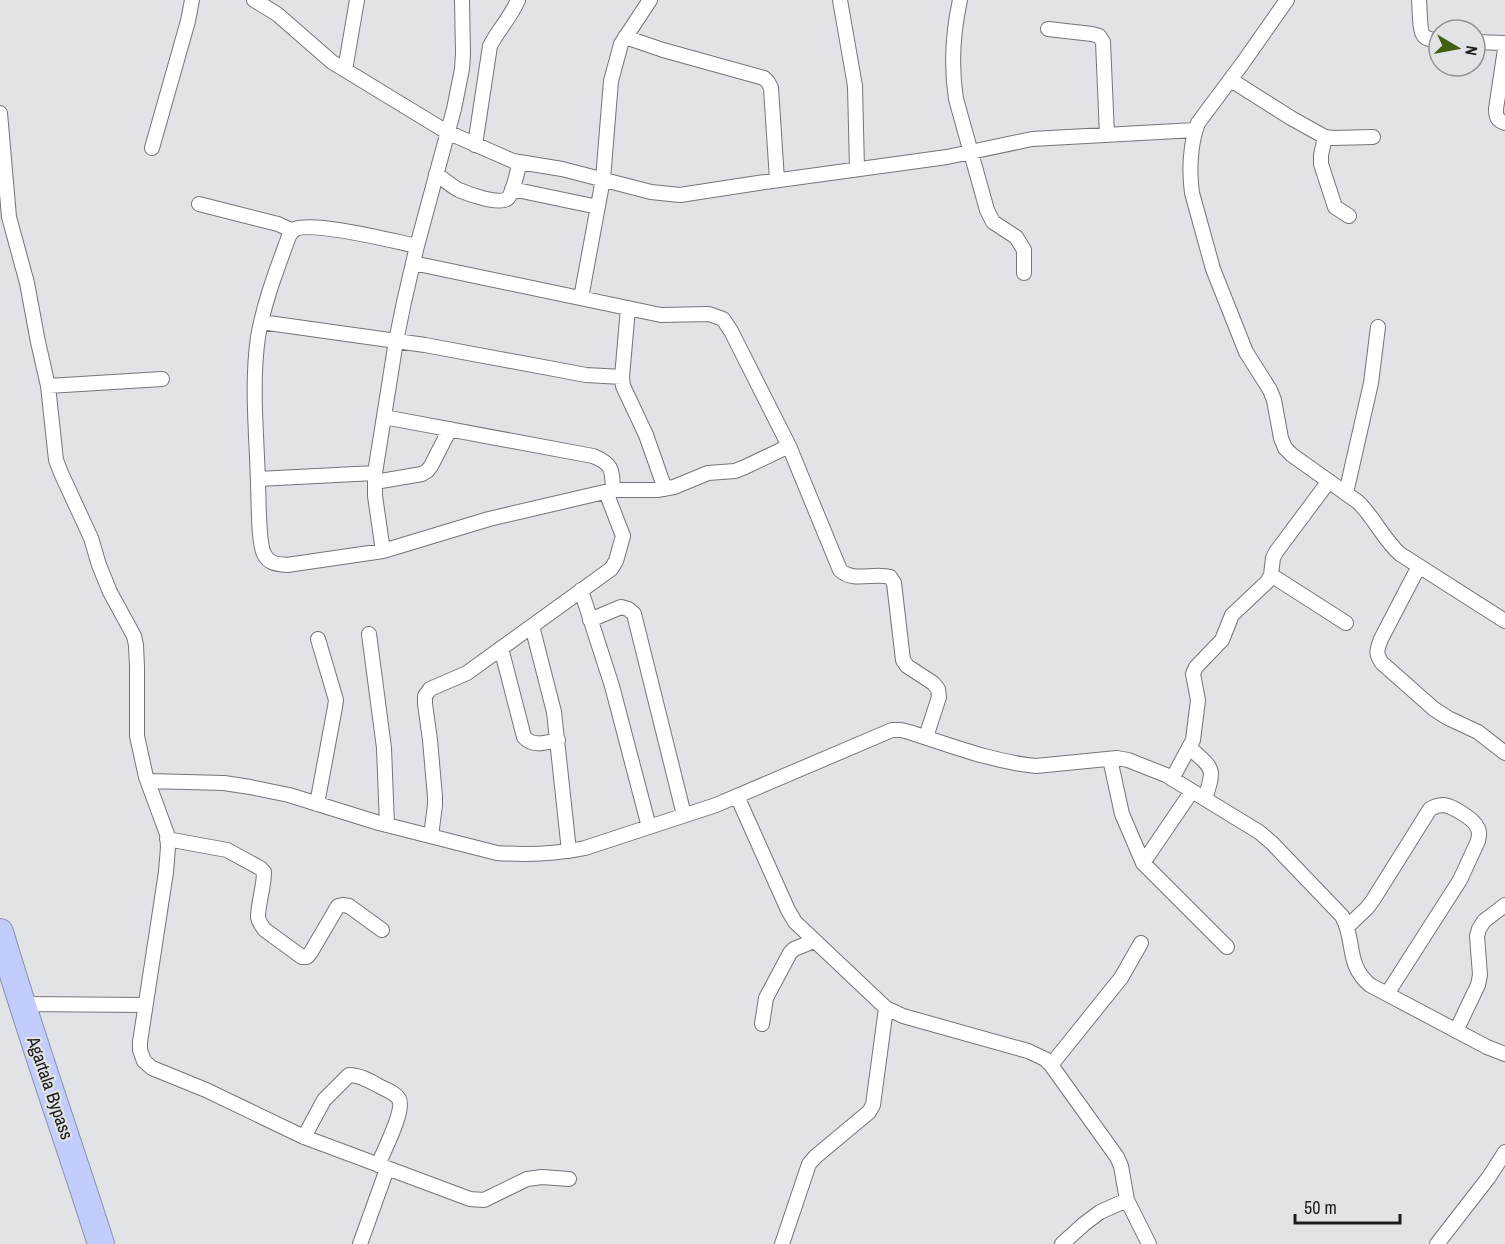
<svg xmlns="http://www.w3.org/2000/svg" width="1505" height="1244" viewBox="0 0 1505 1244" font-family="'Archivo Narrow',sans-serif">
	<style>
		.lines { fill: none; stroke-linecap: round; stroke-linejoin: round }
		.street-casing { stroke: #747578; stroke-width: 16 }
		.highway-casing { stroke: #888fae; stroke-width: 28 }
		.street { stroke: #fff; stroke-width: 14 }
		.highway { stroke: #c2cdfb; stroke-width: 26 }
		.labels { text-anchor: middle; stroke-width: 4.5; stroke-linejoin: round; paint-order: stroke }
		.street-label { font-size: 18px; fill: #1c1c1e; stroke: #e2e3e7 }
	</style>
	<rect width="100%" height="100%" fill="#e2e3e7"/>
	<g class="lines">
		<!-- street casing -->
		<g class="street-casing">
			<path id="street" d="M254,0L277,14L332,62L447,132L513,161L562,169L651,192L680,195L758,183L947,157L1032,139L1195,130
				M840,0L855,86L857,169
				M960,0C953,32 951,67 956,99L987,210L993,222L1016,237L1024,250V273
				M1287,0L1242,64L1198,123C1190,144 1189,171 1192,193L1213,269L1246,352L1270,390L1274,400L1281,438L1285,448L1292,455L1358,502C1374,517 1383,539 1400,554L1505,621
				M1419,0C1420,8 1419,31 1424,36C1428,40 1434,40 1439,40
				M1048,29L1092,34L1099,36L1103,42L1107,135
				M625,37L663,50L764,78L768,82L771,88L777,180
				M1475,42L1505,43
				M1505,49L1496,109C1496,117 1497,120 1505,123
				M345,70L357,0
				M1231,80L1291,118L1325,137L1333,138L1373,137
				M0,113L9,217L27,283L38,342L48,386L56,460L61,473L91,538L99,565L110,592L134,636L136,645L137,667V736L146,777L167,834L168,847L166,872L140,1042V1050L144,1061L152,1068L206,1090L304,1137L470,1199L484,1200L527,1179L542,1177L569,1179
				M1325,137L1321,155V164L1335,207L1349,216
				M475,145L490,46C498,30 511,17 518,0
				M152,148L188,21L192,0
				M436,174C444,179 451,186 459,190C468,194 501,206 508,198C514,191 517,171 520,162
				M512,189L598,207
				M199,204L278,224L293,231
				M417,246C393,241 315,221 295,229C292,231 291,233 289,236C277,269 264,302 258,337C251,386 257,436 258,485C259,500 258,542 264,554C269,564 277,564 287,565L383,551L489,519L613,490H657L674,487L708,473L735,471L745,467L789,446
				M413,263L661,315L709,314L723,319L731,331L789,446L840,570C854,583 873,572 890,577L894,583L903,660L907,666L933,683L938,689L939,697L926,737
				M581,298L603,179L611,81L621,44L650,0
				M628,308L622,377L623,386L646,435L665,489
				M261,322L425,345L586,375L622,377
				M48,386L162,379
				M384,417L593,456C613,464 612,470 613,490
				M258,479L375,473
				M375,482L422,474L427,471L431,466L450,429
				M1346,493L1371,383L1378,327
				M383,551L375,496V473L396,341L404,302L417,246L454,109L462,69L463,54L462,0
				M1419,566L1381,639C1377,650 1375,653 1382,663L1434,709L1448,718L1478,732L1505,753
				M1271,575L1346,623
				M581,590L612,686L649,827
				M590,620L621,607L628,609L634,614L684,815
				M532,626L554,712L569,851
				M369,634L384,748L387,825
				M501,648L524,737C533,747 545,743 558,740
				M1190,748C1214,770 1215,767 1205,799
				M1110,759L1122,814L1143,863L1227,947
				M1172,779L1193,740L1198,700L1193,674L1196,667L1222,640L1232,615L1267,582L1271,575L1273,558L1276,552L1329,481
				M148,781L224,783L250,787L289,795L379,823L497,853C526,855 557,854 585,848L716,805L892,730H901L909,732C950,745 993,762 1036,766L1117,758L1128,760L1166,775L1259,832L1272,843L1342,916C1356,941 1345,964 1370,985L1487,1047L1505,1054
				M737,796L788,910L795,922L886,1008L903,1016L1028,1051L1045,1059L1051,1065L1117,1157L1121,1166L1127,1200L1149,1244
				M317,804L335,707L336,700L318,639
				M431,836L435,805V797L430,740L425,704V696L430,689L467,673L611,569L616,561L623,536L606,492
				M167,839L227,850L260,868L264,872C264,887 258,904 258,917C259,923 262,926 265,930L302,957H307L311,952L338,906L343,905L349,906L382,930
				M1143,863L1192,791
				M1348,926L1367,908L1373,900L1430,809C1435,806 1439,805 1444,805C1452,806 1474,819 1477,827C1480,831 1479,836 1478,841L1460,880L1387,994
				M22,1004L145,1005
				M762,1024L766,998L790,953L794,949L814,941
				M1456,1031L1478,985L1480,975L1477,936L1479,929L1484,921L1505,905
				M1051,1065L1121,978L1141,943
				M304,1137L324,1100L349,1075C360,1075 370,1081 379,1086C386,1090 395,1092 399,1099C405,1111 383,1152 378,1165
				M360,1244L387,1169
				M782,1244L809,1164L815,1157L869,1112L873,1105L886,1008
				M1062,1244L1084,1224L1100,1212L1127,1200
				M1437,1244L1489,1177L1505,1152"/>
		</g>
		<!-- highway casing -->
		<g class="highway-casing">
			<path id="highway" d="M0,932C31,1037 68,1140 101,1244"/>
		</g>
		<!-- street -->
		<use href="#street" class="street"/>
		<!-- highway -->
		<use href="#highway" class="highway"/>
	</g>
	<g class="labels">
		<!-- street labels -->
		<g class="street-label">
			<text transform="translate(50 1088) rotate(71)" y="6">Agartala Bypass</text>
		</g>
	</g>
	<!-- north arrow -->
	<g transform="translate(1457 48) rotate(100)"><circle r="28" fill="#e2e3e7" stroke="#939397" stroke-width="1.5"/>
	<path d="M0-4.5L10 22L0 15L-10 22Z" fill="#426014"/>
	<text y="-9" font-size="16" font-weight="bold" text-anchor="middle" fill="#1c1c1e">N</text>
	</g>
	<!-- scale -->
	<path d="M1295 1214v9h105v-9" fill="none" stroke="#1c1c1e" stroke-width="3"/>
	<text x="1304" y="1214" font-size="18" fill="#1c1c1e" stroke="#e2e3e7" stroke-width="4.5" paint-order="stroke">50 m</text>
</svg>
